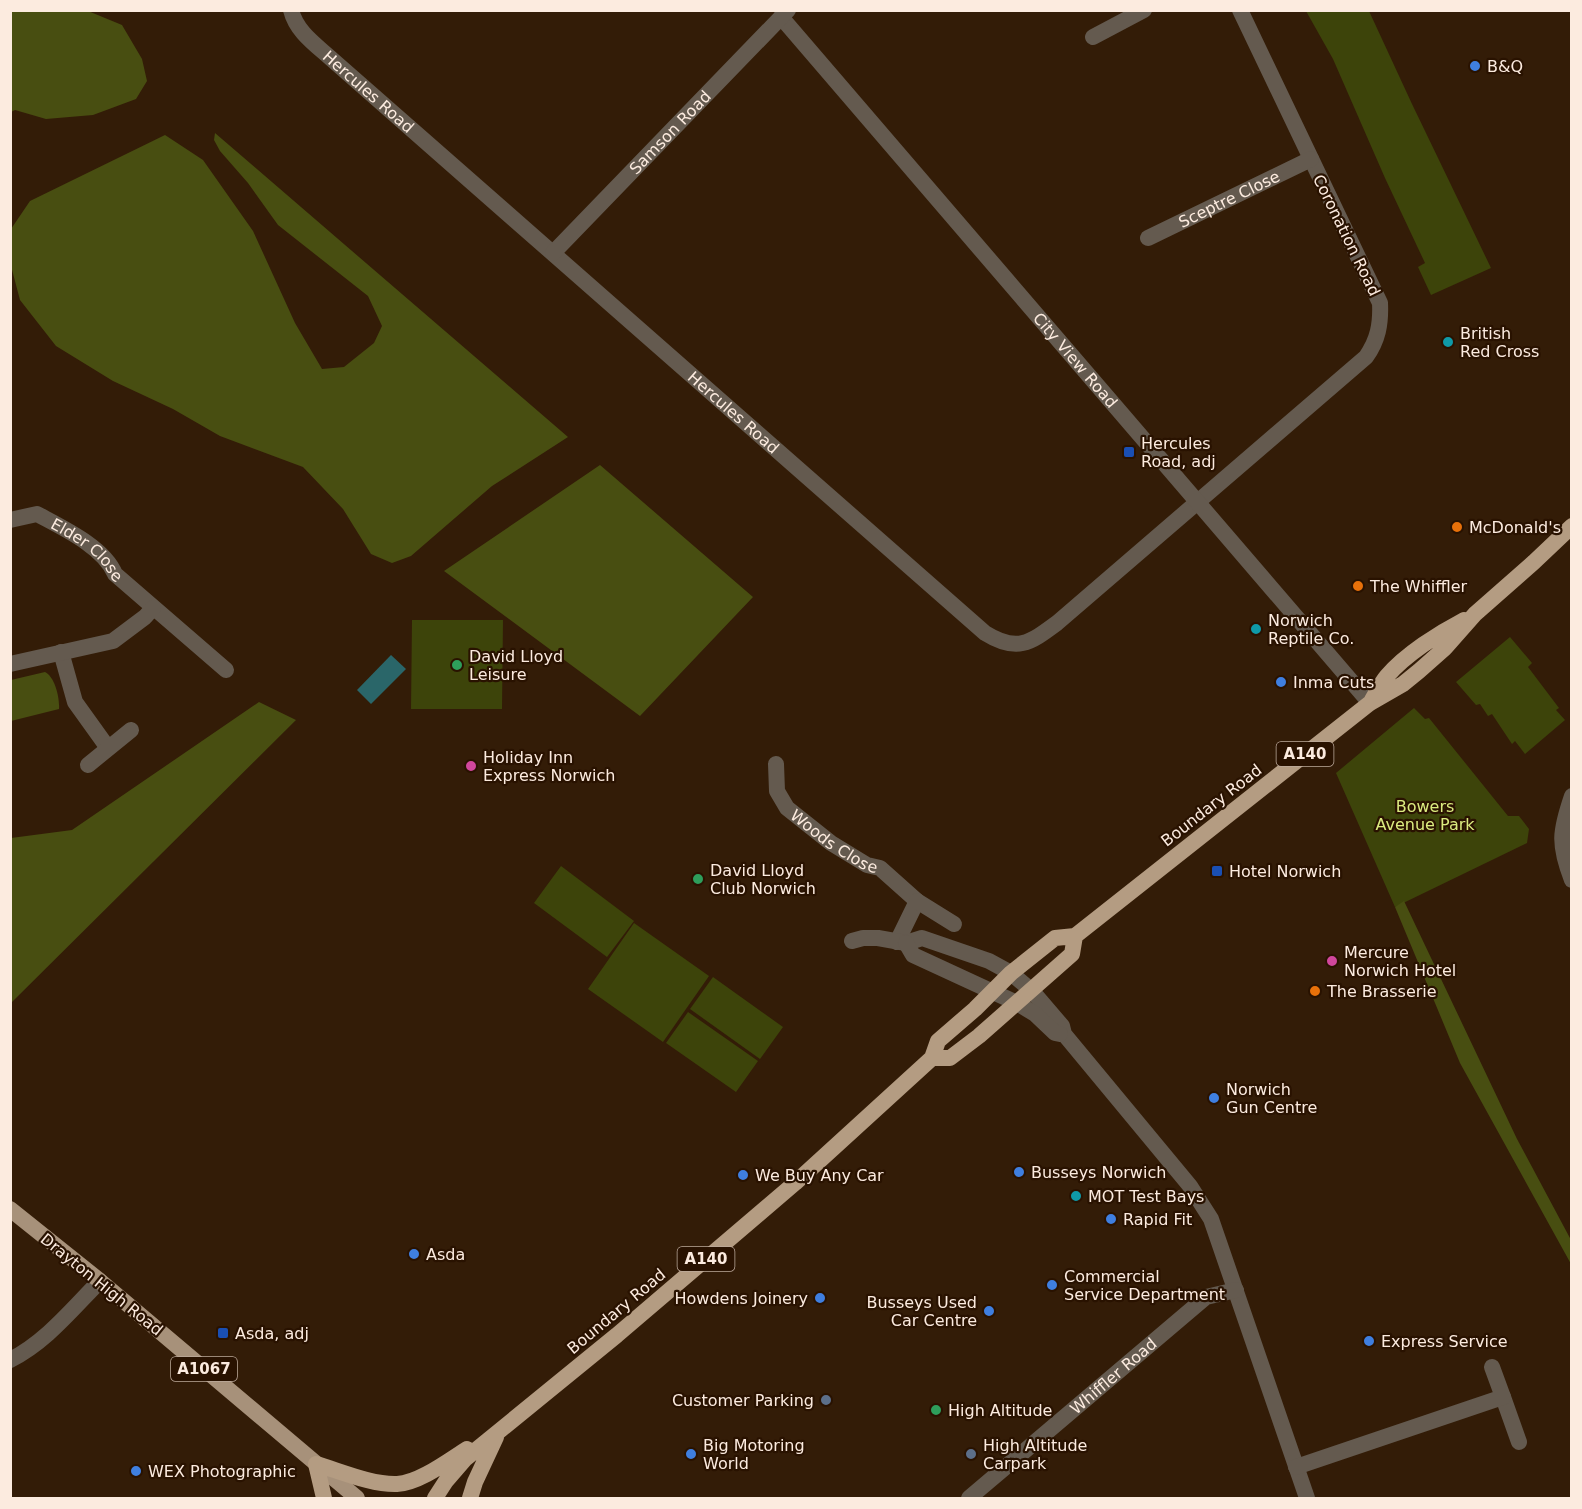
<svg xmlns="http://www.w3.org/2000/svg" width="1582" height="1509" viewBox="0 0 1582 1509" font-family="'DejaVu Sans',sans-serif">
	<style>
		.green { fill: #3d440a }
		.forest { fill: #484e11 }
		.water { fill: #2a6669 }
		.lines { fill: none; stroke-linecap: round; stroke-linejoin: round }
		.minor { stroke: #645a4f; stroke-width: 16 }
		.primary { stroke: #a7917a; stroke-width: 16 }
		.trunk { stroke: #b49c82; stroke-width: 16 }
		.shop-dot { fill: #3f7fe0; stroke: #291200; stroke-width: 2 }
		.culture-dot { fill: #0f9aa8; stroke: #291200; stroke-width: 2 }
		.transit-dot { fill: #1a4fb4; stroke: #291200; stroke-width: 2 }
		.food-dot { fill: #e8710a; stroke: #291200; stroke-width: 2 }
		.leisure-dot { fill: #2e9e5b; stroke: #291200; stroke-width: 2 }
		.hotel-dot { fill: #d1479c; stroke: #291200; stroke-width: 2 }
		.service-dot { fill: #5c6f8a; stroke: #291200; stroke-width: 2 }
		.labels { text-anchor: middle; stroke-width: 4.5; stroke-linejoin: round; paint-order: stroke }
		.shield { fill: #291200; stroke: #bdaa9c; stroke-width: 1.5 }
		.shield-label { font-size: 15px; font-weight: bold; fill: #fcebdf }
		.poi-label { font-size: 16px; fill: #fcebdf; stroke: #291200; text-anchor: start }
		.street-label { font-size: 16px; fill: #fcebdf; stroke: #291200 }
		.park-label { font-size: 16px; fill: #dbeb7f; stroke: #291200 }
	</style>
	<rect width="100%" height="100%" fill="#331c07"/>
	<!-- green -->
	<path class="green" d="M1306,11H1369L1412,104L1491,268L1431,295L1418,267L1425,263L1385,178L1333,59Z
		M412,620H503L502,709H411Z
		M1510,637L1532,663L1528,667L1559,708L1556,710L1565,720L1525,754L1515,741L1512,744L1492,714L1488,716L1480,704L1476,705L1456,682Z
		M1414,708L1425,719L1429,718L1508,816H1519L1529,829L1527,843L1395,907L1336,773Z
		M561,866L634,921L607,957L534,903Z
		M634,923L709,976L663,1042L588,989Z
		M713,977L783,1027L760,1059L690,1009Z
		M688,1012L758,1061L736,1092L666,1043Z"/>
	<!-- forest -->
	<path class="forest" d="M11,10L88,11L122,25L142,59L147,81L136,99L93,115L46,119L15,110L11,112Z
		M215,133L568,437L492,486L411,556L392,563L371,554L343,509L303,467L220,436L173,409L113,381L56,346L20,300L11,266V229L30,201L165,135L203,160L253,231L295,323L322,369L344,367L374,343L382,326L368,296L278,225L248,183L220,151L214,140Z
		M600,465L753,597L640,716L444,571Z
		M45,672C55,677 60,698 59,709L11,721V680Z
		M259,702L296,720L11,1003V838L72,830Z
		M1404,901L1517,1139L1571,1240V1264L1460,1063L1395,907Z"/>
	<!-- water -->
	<path class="water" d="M391,655L406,669L371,704L357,690Z"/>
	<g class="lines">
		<!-- minor -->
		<g class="minor">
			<path id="s1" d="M291,10C296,30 312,42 327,55L985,633C1017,653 1030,643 1057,623L1366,357C1378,340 1381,324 1380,303L1240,10"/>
			<path id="s2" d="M781,17L1370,703"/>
			<path d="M1093,37L1144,10"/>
			<path id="s3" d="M1148,238L1311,159"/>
			<path id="s4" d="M553,253L788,10"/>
			<path id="s5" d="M10,520L37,514C63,528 104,547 115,574L226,670"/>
			<path d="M61,652L75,702L108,748"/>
			<path d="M10,664L113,641L145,617L153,608"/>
			<path id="s6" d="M776,764L777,791L787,808L831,843L867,865L880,868L917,901L897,942"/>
			<path d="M88,765L131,730"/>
			<path d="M1572,796C1560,831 1558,844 1572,880"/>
			<path d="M917,901L954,924"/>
			<path d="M852,941L863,938H878L906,943L922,938L989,961L1011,973L1032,991L1062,1026L1064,1034L1190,1186L1211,1219L1307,1498"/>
			<path d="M906,943L913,955L1017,1003L1035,1014L1055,1033L1060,1034"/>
			<path d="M10,1360C46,1342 72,1309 100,1281"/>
			<path d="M1503,1397L1519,1442"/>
			<path d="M1296,1467L1503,1397L1492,1367"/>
			<path id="s7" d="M969,1498L1206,1297L1236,1290"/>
		</g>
		<!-- primary -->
		<path class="primary" d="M10,1209L100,1281L357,1498"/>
		<!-- trunk -->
		<path class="trunk" d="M1372,700C1377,692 1381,683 1387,676C1406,654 1439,633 1464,620
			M932,1058H950L979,1036L1072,954L1075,936
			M324,1498L316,1464C340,1471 372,1485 397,1484C419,1483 448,1461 467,1449
			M435,1498L446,1481L465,1459L617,1335L795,1183L932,1058L938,1041L975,1009L1011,973L1055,938L1075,936L1370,703L1403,684L1419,671L1445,648L1475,614L1534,562L1572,526
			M470,1498L475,1482L496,1437"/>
	</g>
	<!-- markers -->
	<g class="shop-dot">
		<circle cx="1475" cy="66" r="6"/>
		<circle cx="1281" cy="682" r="6"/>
		<circle cx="1214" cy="1098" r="6"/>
		<circle cx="1019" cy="1172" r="6"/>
		<circle cx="743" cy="1175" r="6"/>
		<circle cx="1111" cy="1219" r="6"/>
		<circle cx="414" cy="1254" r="6"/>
		<circle cx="1052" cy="1285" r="6"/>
		<circle cx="820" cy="1298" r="6"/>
		<circle cx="989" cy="1311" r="6"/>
		<circle cx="1369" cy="1341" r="6"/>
		<circle cx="691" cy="1454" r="6"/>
		<circle cx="136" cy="1471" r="6"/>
	</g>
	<g class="culture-dot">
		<circle cx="1448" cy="342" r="6"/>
		<circle cx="1256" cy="629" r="6"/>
		<circle cx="1076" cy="1196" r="6"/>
	</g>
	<g class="transit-dot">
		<rect x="1123" y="446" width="12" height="12" rx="3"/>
		<rect x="1211" y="865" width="12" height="12" rx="3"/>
		<rect x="217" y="1327" width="12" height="12" rx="3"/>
	</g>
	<g class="food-dot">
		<circle cx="1457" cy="527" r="6"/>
		<circle cx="1358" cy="586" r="6"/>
		<circle cx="1315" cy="991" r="6"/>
	</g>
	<g class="leisure-dot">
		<circle cx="457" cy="665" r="6"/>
		<circle cx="698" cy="879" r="6"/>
		<circle cx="936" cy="1410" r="6"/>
	</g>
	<g class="hotel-dot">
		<circle cx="471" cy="766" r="6"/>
		<circle cx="1332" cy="961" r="6"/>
	</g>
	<g class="service-dot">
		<circle cx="826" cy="1400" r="6"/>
		<circle cx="971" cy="1454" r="6"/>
	</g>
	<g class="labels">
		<!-- shield labels -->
		<g class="shield">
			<rect x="1276.5" y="742" width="57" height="24" rx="4.5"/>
			<rect x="677.5" y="1247" width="57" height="24" rx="4.5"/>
			<rect x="171" y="1357" width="66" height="24" rx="4.5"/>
		</g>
		<g class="shield-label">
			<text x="1305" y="759">A140</text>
			<text x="706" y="1264">A140</text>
			<text x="204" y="1374">A1067</text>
		</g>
		<!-- poi labels -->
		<g class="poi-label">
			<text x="1487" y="72">B&amp;Q</text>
			<text x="1460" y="339">British<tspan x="1460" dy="18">Red Cross</tspan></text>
			<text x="1141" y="449">Hercules<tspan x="1141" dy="18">Road, adj</tspan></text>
			<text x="1469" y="533">McDonald's</text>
			<text x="1370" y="592">The Whiffler</text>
			<text x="1268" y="626">Norwich<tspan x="1268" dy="18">Reptile Co.</tspan></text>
			<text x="469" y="662">David Lloyd<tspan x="469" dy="18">Leisure</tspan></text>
			<text x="1293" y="688">Inma Cuts</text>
			<text x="483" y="763">Holiday Inn<tspan x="483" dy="18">Express Norwich</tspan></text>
			<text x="710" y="876">David Lloyd<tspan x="710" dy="18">Club Norwich</tspan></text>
			<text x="1229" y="877">Hotel Norwich</text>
			<text x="1344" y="958">Mercure<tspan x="1344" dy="18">Norwich Hotel</tspan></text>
			<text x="1327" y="997">The Brasserie</text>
			<text x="1226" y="1095">Norwich<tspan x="1226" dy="18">Gun Centre</tspan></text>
			<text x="1031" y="1178">Busseys Norwich</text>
			<text x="755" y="1181">We Buy Any Car</text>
			<text x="1088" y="1202">MOT Test Bays</text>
			<text x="1123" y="1225">Rapid Fit</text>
			<text x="426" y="1260">Asda</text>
			<text x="1064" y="1282">Commercial<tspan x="1064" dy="18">Service Department</tspan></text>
			<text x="808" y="1304" text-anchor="end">Howdens Joinery</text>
			<text x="977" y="1308" text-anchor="end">Busseys Used<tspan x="977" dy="18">Car Centre</tspan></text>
			<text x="235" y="1339">Asda, adj</text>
			<text x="1381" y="1347">Express Service</text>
			<text x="814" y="1406" text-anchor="end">Customer Parking</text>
			<text x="948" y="1416">High Altitude</text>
			<text x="703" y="1451">Big Motoring<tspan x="703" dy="18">World</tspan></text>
			<text x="983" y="1451">High Altitude<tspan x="983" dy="18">Carpark</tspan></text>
			<text x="148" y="1477">WEX Photographic</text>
		</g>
		<!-- street labels -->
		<g class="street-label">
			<text dy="6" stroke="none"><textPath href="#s1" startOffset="114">Hercules Road</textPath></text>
			<text dy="6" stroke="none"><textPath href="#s4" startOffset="168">Samson Road</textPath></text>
			<text dy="6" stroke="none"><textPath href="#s3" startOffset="90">Sceptre Close</textPath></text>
			<text transform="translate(1347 235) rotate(64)" y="6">Coronation Road</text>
			<text dy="6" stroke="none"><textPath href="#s2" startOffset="452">City View Road</textPath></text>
			<text dy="6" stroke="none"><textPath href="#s1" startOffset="600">Hercules Road</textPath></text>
			<text dy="6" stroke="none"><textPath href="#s5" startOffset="90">Elder Close</textPath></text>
			<text transform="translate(1211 805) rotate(-38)" y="6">Boundary Road</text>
			<text dy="6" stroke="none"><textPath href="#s6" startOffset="105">Woods Close</textPath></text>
			<text transform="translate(102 1284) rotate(39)" y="6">Drayton High Road</text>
			<text transform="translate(616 1311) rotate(-40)" y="6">Boundary Road</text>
			<text dy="6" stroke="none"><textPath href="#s7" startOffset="189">Whiffler Road</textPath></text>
		</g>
		<!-- park labels -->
		<g class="park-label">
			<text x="1425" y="812">Bowers<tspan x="1425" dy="18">Avenue Park</tspan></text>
		</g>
	</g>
	<!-- border -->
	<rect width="1582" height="1509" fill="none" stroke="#fcebdf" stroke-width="24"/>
</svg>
